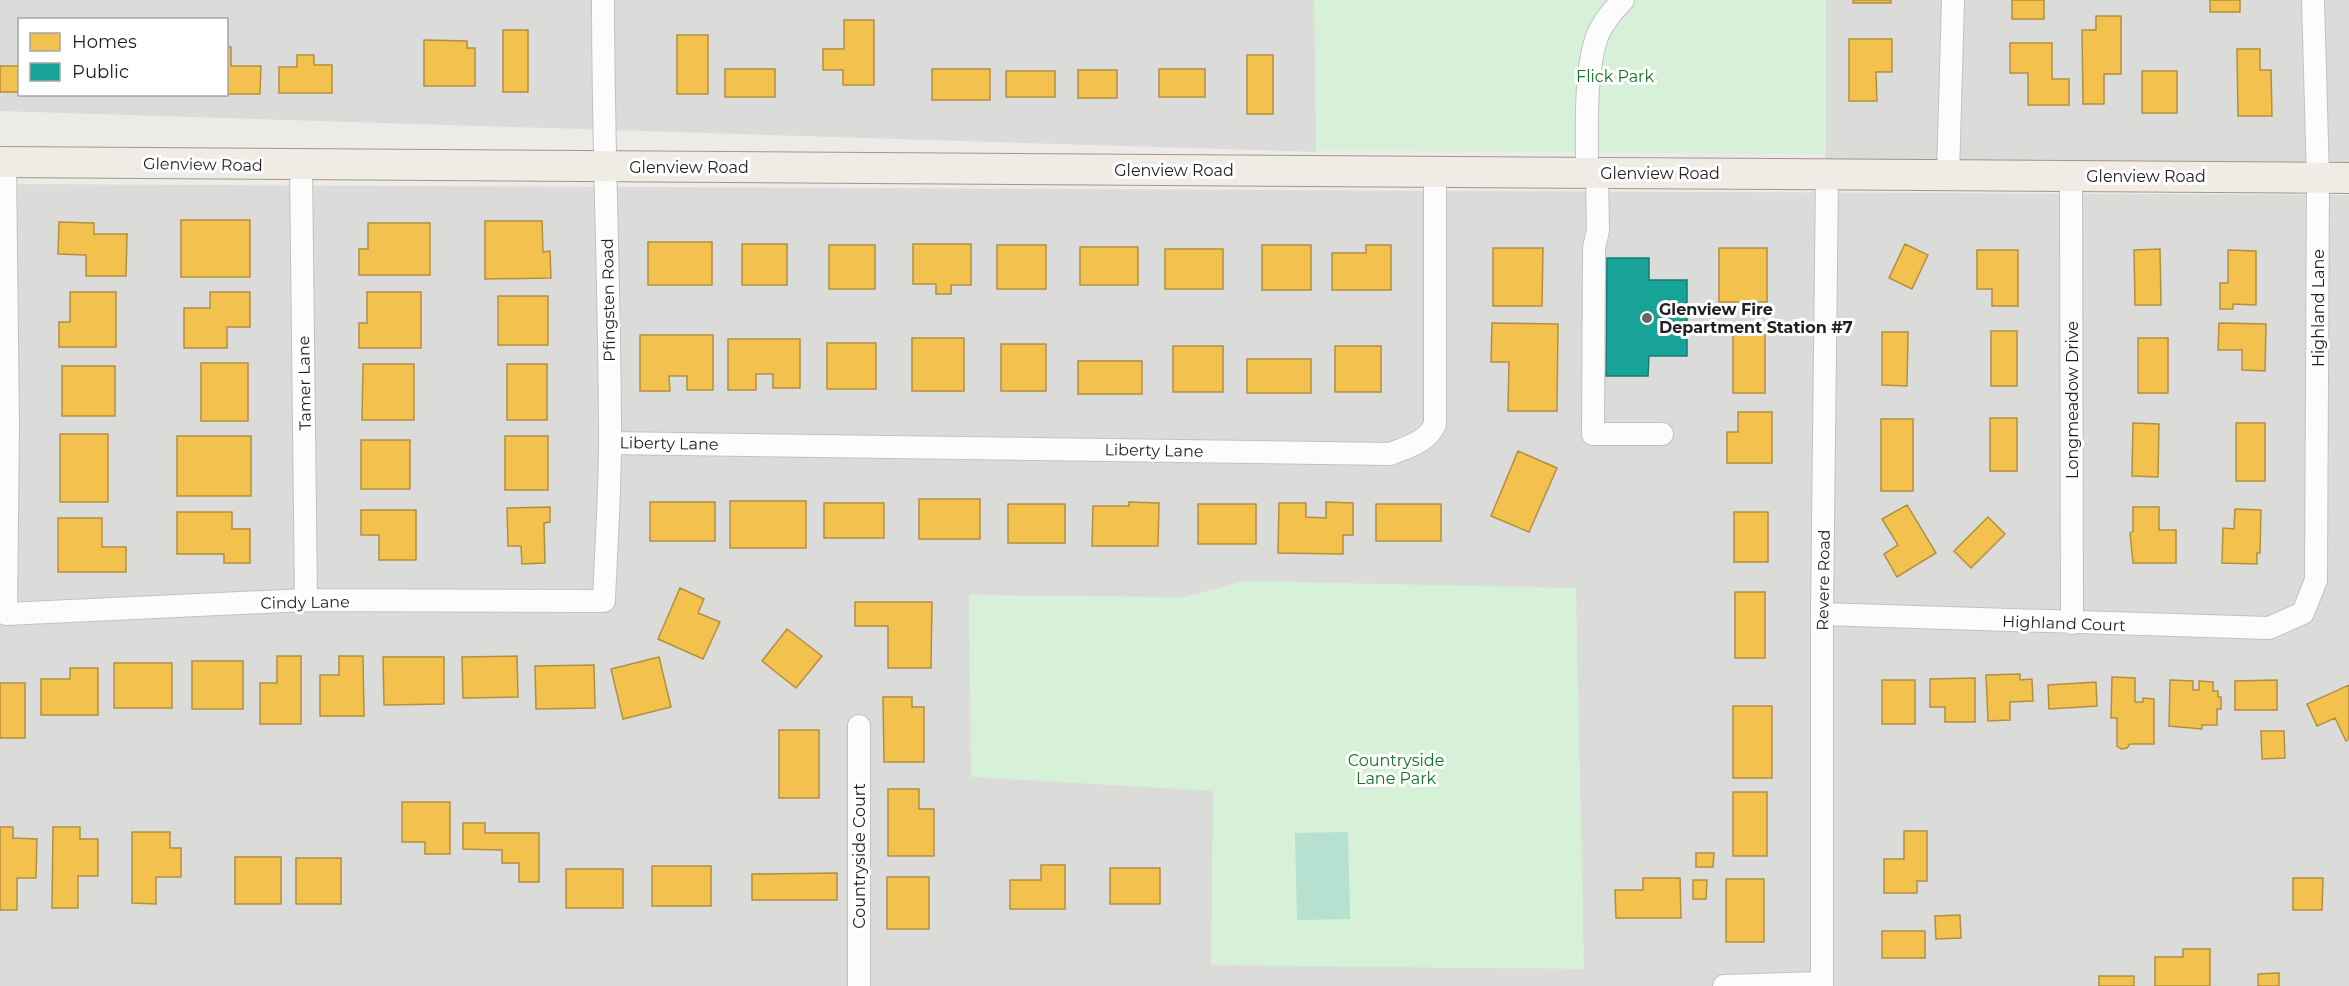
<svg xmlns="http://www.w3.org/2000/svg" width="2349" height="986" viewBox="0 0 2349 986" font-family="Montserrat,sans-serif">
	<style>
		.residential { fill: #dbdbd9; fill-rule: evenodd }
		.park { fill: #d7f0d8 }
		.pitch { fill: #b6e0cf }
		.homes { fill: #f2c14e; stroke: #b39040; stroke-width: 1.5 }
		.public { fill: #17a398; stroke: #197b74; stroke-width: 1.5 }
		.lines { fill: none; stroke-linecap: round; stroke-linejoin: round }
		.minor-casing { stroke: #c2c2c0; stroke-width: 24 }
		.major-casing { stroke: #a19886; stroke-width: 32 }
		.minor { stroke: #fcfcfc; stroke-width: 22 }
		.major { stroke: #f0ece5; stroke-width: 30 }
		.poi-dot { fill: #676665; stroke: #fff; stroke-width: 2 }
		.labels { text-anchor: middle; stroke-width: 6; stroke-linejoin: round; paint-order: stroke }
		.park-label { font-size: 16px; fill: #157420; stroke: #fff }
		.street-label { font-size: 16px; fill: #1f1f1f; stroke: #fff }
		.poi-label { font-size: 16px; font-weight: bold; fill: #1f1f1f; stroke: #fff; text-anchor: start }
	</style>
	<rect width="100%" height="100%" fill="#ecebe8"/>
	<!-- residential -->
	<path class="residential" d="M0,0H1315L1317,152L0,111ZM20,20H226V94H20Z
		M1826,0H2349V163L1825,162Z
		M0,184L2349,195V986H0Z"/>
	<!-- park -->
	<path class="park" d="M1314,0H1826V154L1316,150Z
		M1244,581L1576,588L1584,969L1211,965L1213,791L971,777L969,595L1185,597Z"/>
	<!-- pitch -->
	<path class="pitch" d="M1348,832L1350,919L1297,920L1295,833Z"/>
	<!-- homes -->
	<path class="homes" d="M1853,0H1891V3H1853Z
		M2012,0H2044V19H2012Z
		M2210,0H2240V12H2210Z
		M2096,16H2121V74H2104V104H2083L2082,30H2096Z
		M844,20H874V85H843V70H823V49H844Z
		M503,30H528V92H503Z
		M677,35H708V94H677Z
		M1849,39H1892V72H1876L1877,101H1849Z
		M424,40L467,41V48H475V86H424Z
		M2010,43H2052V79H2069V105H2028V73H2010Z
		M226,47H231V66H261L260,94H226Z
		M2237,49H2260V70H2271L2272,116H2238Z
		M297,55H314V65H332V93H279V67H297Z
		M1247,55H1273V114H1247Z
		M0,66H20V92H0Z
		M725,69H775V97H725Z
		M932,69H990V100H932Z
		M1159,69H1205V97H1159Z
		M1078,70H1117V98H1078Z
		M1006,71H1055V97H1006Z
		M2142,71H2177V113H2142Z
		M181,220H250V277H181Z
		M485,221H542L543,252L550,251L551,278L485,279Z
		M59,222L94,223V234H127L126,276H86V255L58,254Z
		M368,223H430V275H359V249H368Z
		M648,242H712V285H648Z
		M742,244H787V285H742Z
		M913,244H971V285H951V294H936V284H913Z
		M1905,244L1928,255L1912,289L1889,278Z
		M829,245H875V289H829Z
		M997,245H1046V289H997Z
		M1262,245H1311V290H1262Z
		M1366,245H1391V290H1332V253H1366Z
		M1080,247H1138V285H1080Z
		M1493,248H1543L1542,306H1493Z
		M1719,248H1767V302H1719Z
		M1165,249H1223V289H1165Z
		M2160,249L2161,305H2135L2134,250Z
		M1977,250H2018V306H1992V289H1977Z
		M2228,250L2256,251V305L2233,304V309H2220V283H2228Z
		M70,292H116V347H59V322H70Z
		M210,292H250V327H227V348H184V308H210Z
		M367,292H421V348H359V323H367Z
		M498,296H548V345H498Z
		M1492,323L1558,324L1557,411H1508L1509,362H1491Z
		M2219,323L2266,324L2265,371L2242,370V350H2218Z
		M1733,331H1765V393H1733Z
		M1991,331H2017V386H1991Z
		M1882,332H1908L1907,386L1882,385Z
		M640,335H713V390H687V376H669L670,391H640Z
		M912,338H964V391H912Z
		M2138,338H2168V393H2138Z
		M728,339H800V388H773V374H756V390H728Z
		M827,343H876V389H827Z
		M1001,344H1046V391H1001Z
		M1173,346H1223V392H1173Z
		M1335,346H1381V392H1335Z
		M1247,359H1311V393H1247Z
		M1078,361H1142V394H1078Z
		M201,363H248V421H201Z
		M363,364H414V420H362Z
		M507,364H547V420H507Z
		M62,366H115V416H62Z
		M1738,412H1772V463H1727V432H1738Z
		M1990,418H2017V471H1990Z
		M1881,419H1913V491H1881Z
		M2133,423L2159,424L2158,477L2132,476Z
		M2236,423H2265V481H2236Z
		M60,434H108V502H60Z
		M177,436H251V496H177Z
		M505,436H548V490H505Z
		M361,440H410V489H361Z
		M1518,451L1557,468L1529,532L1491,516Z
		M919,499H980V539H919Z
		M730,501H806V548H730Z
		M650,502H715V541H650Z
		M1129,502L1159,503L1158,546H1092L1093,506H1129Z
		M1326,502L1353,503V535H1343V554L1278,553L1279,503H1306V517L1326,518Z
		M824,503H884V538H824Z
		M1008,504H1065V543H1008Z
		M1198,504H1256V544H1198Z
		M1376,504H1441V541H1376Z
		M1907,505L1936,553L1897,577L1884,554L1898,545L1882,519Z
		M550,507V522L544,523L545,563L522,564L521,546H508L507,508Z
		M2133,507H2159V530H2176V563H2133L2130,533L2133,531Z
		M2235,509L2261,510L2260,553H2257V564L2222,563L2223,528L2234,529Z
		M361,510H416V560H379V535H361Z
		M177,512H232V529H250V563H224V554H177Z
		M1734,512H1768V562H1734Z
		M1988,517L2005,534L1971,568L1954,551Z
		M58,518H102V547H126V572H58Z
		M680,588L704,599L698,613L720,622L703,659L658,639Z
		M1735,592H1765V658H1735Z
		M855,602H932L931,668H888V626H855Z
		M787,629L822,656L796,688L762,661Z
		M277,656H301V724H260V683H277Z
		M339,656H363L364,716H320V675H339Z
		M517,656L518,697L463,698L462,657Z
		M383,657H444V704L384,705Z
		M659,657L671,707L623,719L611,669Z
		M192,661H243V709H192Z
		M114,663H172V708H114Z
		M594,665L595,708L536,709L535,666Z
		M70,668H98V715H41V679H70Z
		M2020,674V680L2032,679L2033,701L2010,702V720L1988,721L1986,675Z
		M2112,677L2135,678V702H2143V698L2154,699V744H2130L2127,748L2121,749L2117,746V718H2111Z
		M1975,678V722H1945V707H1930V679Z
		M1882,680H1915V724H1882Z
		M2170,680L2193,681V690H2199V681L2213,682V691H2218V697H2221V709H2217V725H2202V729L2169,726Z
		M2277,680V710H2235V681Z
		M2096,682L2097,706L2049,709L2048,685Z
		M0,683H25V738H0Z
		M2349,685V739L2346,741L2335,718L2317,726L2307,704Z
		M883,697H912V707H924V762H884Z
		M1733,706H1772V778H1733Z
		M779,730H819V798H779Z
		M2261,731H2284L2285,758L2262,759Z
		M888,789H919V809H934V856H888Z
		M1733,792H1767V856H1733Z
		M402,802H450V854H425V842H402Z
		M463,823H485V833H539V882H519V863H502V850L463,849Z
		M0,827H13V838L37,839L36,878H17V910H0Z
		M53,827H80V839H98V876H78V908H52Z
		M1904,831H1927V881H1917V893H1884V859H1904Z
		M132,832H170V848H181V877H156V904L132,903Z
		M1696,853H1714L1713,867H1696Z
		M235,857H281V904H235Z
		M296,858H341V904H296Z
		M1041,865H1065V909H1010V880H1041Z
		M652,866H711V906H652Z
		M1110,868H1160V904H1110Z
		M566,869H623V908H566Z
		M837,873V900H752V874Z
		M887,877H929V929H887Z
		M1643,878H1680L1681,918H1616L1615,890H1643Z
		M2293,878H2323L2322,910H2293Z
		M1726,879H1764V942H1726Z
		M1693,880H1707L1706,899H1693Z
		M1960,915L1961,938L1936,939L1935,916Z
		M1882,931H1925V958H1882Z
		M2183,949H2210V986H2155V957H2183Z
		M2279,973V986H2258V974Z
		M2099,976H2134V986H2099Z"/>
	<!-- public -->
	<path class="public" d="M1607,258H1649V280H1687V356H1649L1648,376H1606Z"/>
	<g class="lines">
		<!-- minor casing -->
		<g class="minor-casing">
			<path id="minor" d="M5,162L8,426L6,614L306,600L604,601C606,548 610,494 610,441C610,294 603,147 603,0
				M301,165L306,600
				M1587,173C1587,133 1584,70 1598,34C1604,21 1613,10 1623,0
				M1597,173L1598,230L1594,248L1593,434H1662
				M1948,175L1953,0
				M2071,176L2072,623
				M610,443L1390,454C1407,447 1428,442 1435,424V171
				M1822,614L2269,628L2303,613L2316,580L2318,178L2313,0
				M859,726V986
				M1724,986L1822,983
				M1822,986V614L1827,175"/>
		</g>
		<!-- major casing -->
		<g class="major-casing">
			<path id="major" d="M0,162L2349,178"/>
		</g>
		<!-- minor -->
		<use href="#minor" class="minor"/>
		<!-- major -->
		<use href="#major" class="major"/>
	</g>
	<!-- markers -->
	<circle class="poi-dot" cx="1647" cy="318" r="6"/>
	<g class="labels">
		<!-- park labels -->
		<g class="park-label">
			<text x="1615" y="82">Flick Park</text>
			<text x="1396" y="766">Countryside<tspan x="1396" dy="18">Lane Park</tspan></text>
		</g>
		<!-- street labels -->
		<g class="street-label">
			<text transform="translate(203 164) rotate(1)" y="6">Glenview Road</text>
			<text x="689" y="173">Glenview Road</text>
			<text x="1174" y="176">Glenview Road</text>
			<text x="1660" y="179">Glenview Road</text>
			<text x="2146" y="182">Glenview Road</text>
			<text transform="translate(608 300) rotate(-91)" y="6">Pfingsten Road</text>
			<text transform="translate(2318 308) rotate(-90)" y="6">Highland Lane</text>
			<text transform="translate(304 383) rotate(-91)" y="6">Tamer Lane</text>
			<text transform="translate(2072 400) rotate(-90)" y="6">Longmeadow Drive</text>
			<text transform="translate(669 443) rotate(1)" y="6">Liberty Lane</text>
			<text transform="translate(1154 450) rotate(1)" y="6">Liberty Lane</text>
			<text transform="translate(1823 580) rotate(-89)" y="6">Revere Road</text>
			<text transform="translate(305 602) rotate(-1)" y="6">Cindy Lane</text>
			<text transform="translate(2064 623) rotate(2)" y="6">Highland Court</text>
			<text transform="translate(859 856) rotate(-90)" y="6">Countryside Court</text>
		</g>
		<!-- poi labels -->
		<g class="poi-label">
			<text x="1659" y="315">Glenview Fire<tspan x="1659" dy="18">Department Station #7</tspan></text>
		</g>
	</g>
	<!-- legend -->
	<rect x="18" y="18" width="210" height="78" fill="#ffffff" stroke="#a5a5a5" stroke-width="1.5"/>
	<rect x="30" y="33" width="30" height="18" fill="#f2c14e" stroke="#a5a5a5" stroke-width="1.5"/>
	<text x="72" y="48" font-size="18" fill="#1f1f1f">Homes</text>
	<rect x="30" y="63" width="30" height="18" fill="#17a398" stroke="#a5a5a5" stroke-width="1.5"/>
	<text x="72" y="78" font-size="18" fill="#1f1f1f">Public</text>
</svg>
